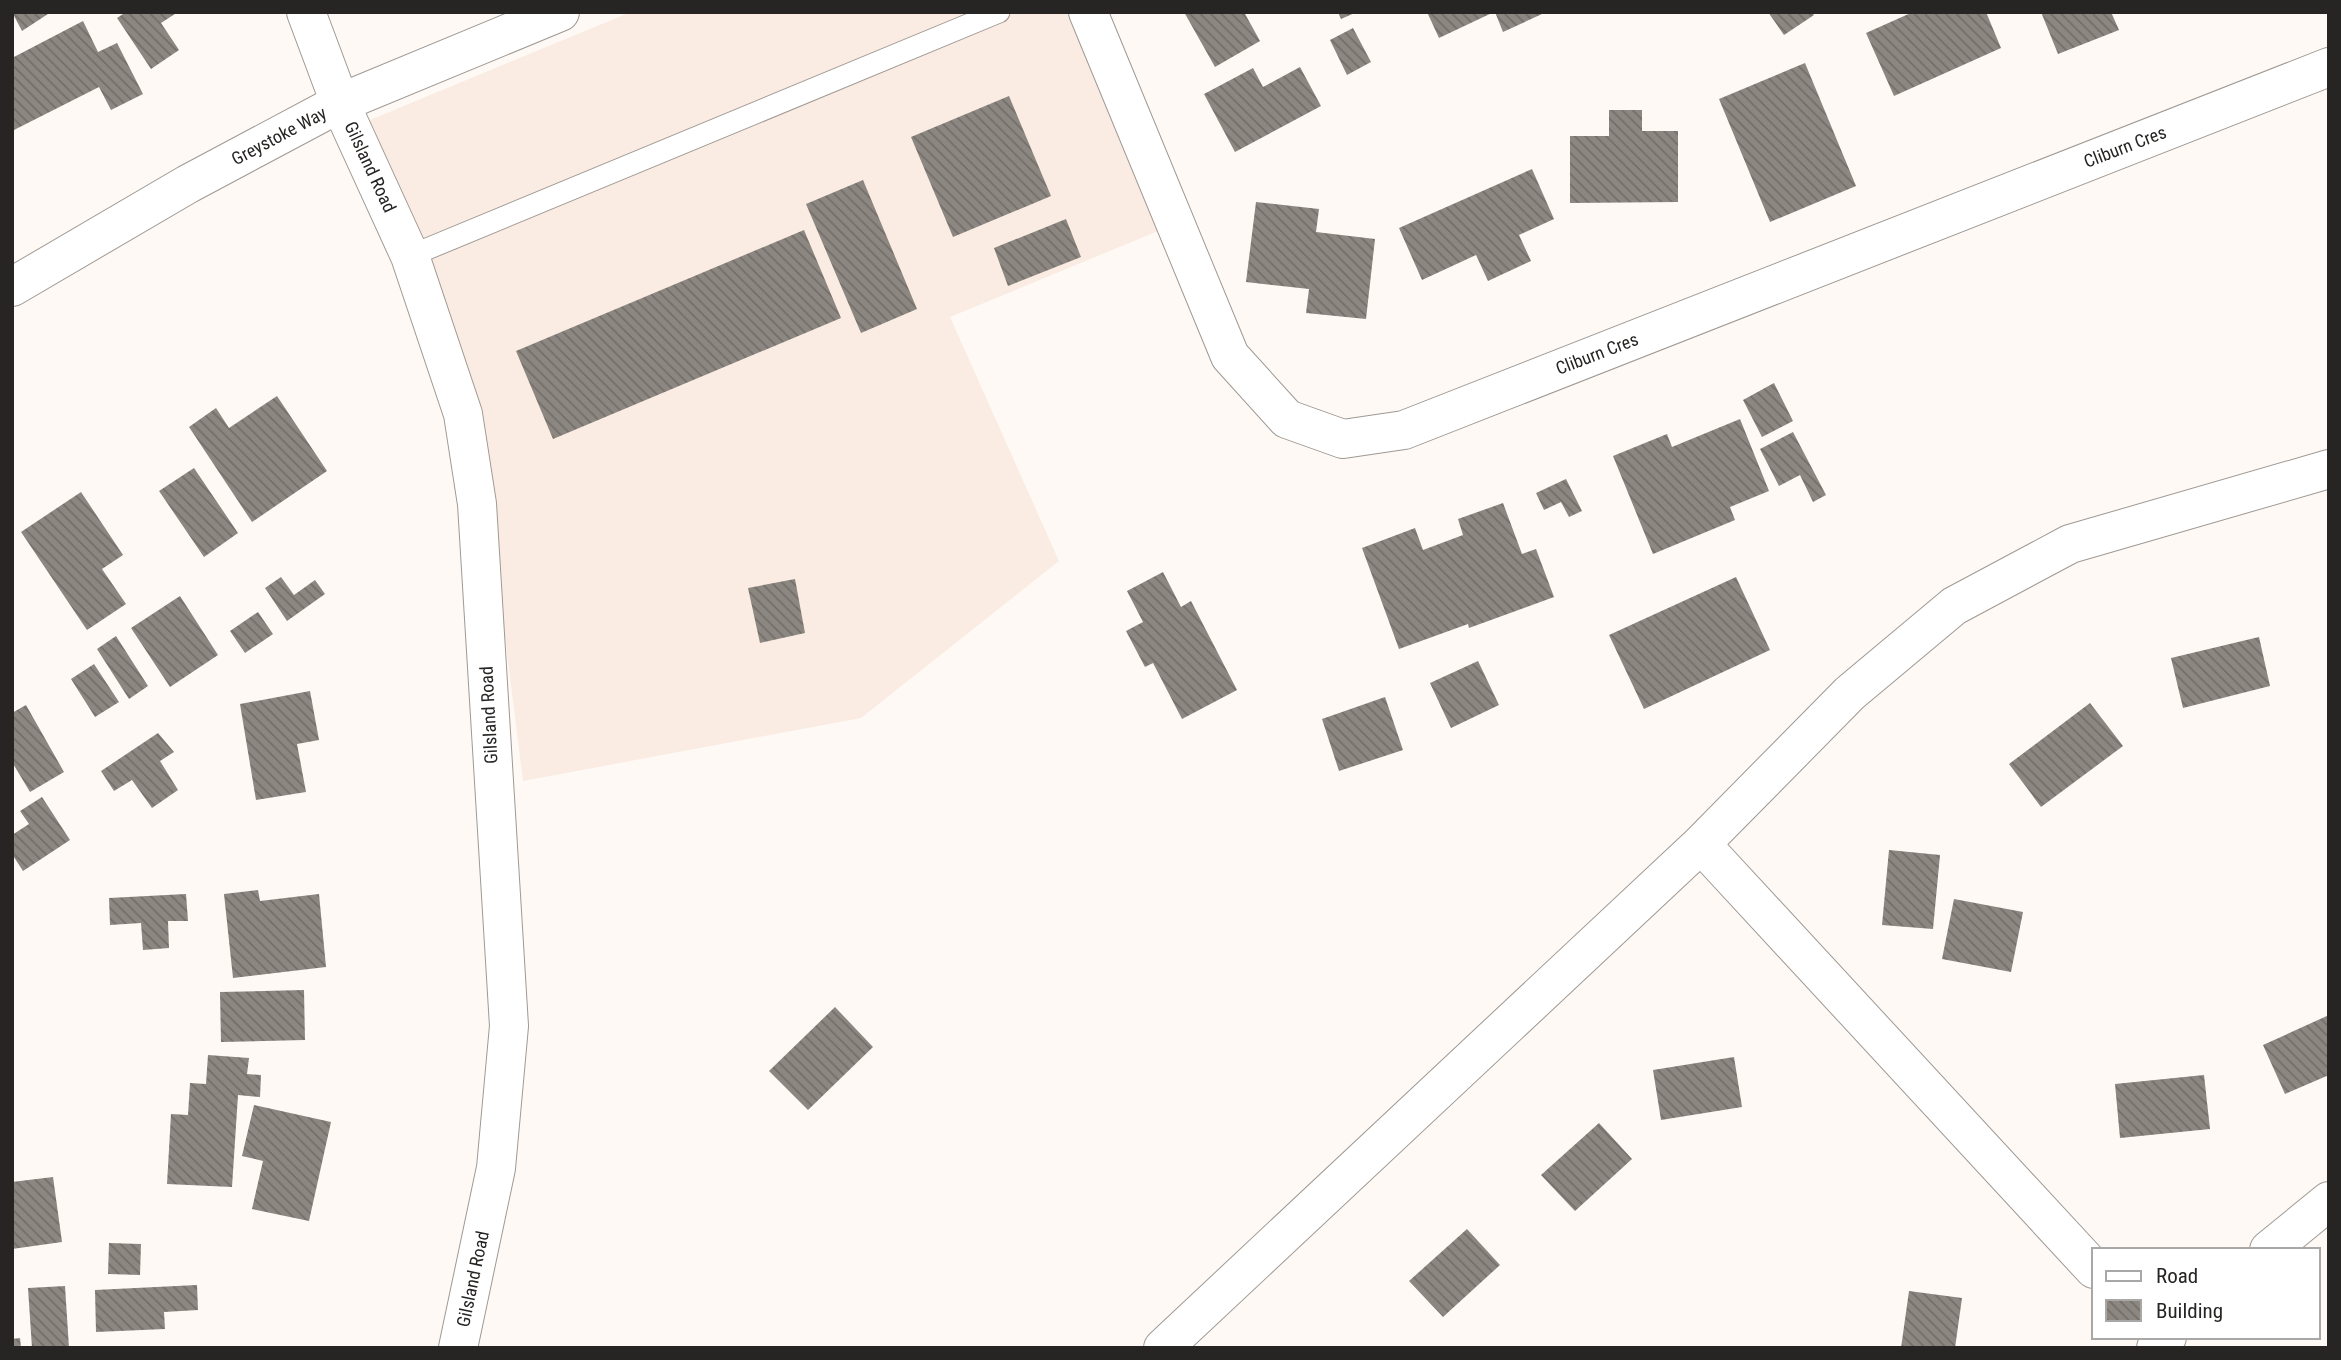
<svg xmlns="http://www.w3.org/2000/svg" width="2341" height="1360" viewBox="0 0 2341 1360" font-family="'Roboto Condensed',sans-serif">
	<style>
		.built { fill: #faece2 }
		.building { fill: url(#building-back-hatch) }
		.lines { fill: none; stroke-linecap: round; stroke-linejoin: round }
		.service-casing { stroke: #9f9994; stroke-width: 23 }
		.minor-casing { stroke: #9f9994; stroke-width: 40 }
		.tertiary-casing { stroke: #9f9994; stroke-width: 40 }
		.service { stroke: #fff; stroke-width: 21 }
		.minor { stroke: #fff; stroke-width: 38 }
		.tertiary { stroke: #fff; stroke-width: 38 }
		.labels { text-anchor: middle; stroke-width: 5; stroke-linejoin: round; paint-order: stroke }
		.street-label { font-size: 18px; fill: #272523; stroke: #fff }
	</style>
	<defs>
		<pattern id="building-back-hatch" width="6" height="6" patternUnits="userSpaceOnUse" patternTransform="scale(1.75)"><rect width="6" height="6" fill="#8d8782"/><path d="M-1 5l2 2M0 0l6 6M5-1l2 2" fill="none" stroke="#736e6a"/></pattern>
	</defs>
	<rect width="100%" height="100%" fill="#fef9f5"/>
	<!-- built -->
	<path class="built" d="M631,12H1074L1163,229L950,317L1059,561L861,718L523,781L488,501L365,122Z"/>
	<!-- building -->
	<path class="building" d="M12,12H51L22,31Z
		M126,12H178L161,23L179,50L151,69L117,18Z
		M1184,12H1244L1260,41L1215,67Z
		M1338,12H1357L1341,19Z
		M1427,12H1494L1439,38Z
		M1495,12H1541L1542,14L1503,32Z
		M1768,12H1812L1814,15L1784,35Z
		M1913,12H1986L2001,48L1894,96L1866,33Z
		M2041,12H2111L2119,30L2058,54Z
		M83,21L98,52L117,43L143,94L111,110L99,87L12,131V58Z
		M1353,28L1371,62L1347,75L1330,40Z
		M1805,63L1856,186L1770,222L1719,99Z
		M1300,67L1321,106L1235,152L1204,94L1253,68L1263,87Z
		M1009,96L1051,196L953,237L911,137Z
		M1609,110H1642V131H1678V202L1570,203V136H1609Z
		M1532,169L1554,219L1519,235L1531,261L1488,281L1476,255L1422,280L1399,228Z
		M863,180L917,309L861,333L806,204Z
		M1256,202L1319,209L1316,232L1375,239L1366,319L1306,313L1309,289L1246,282Z
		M1066,219L1081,257L1008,286L994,248Z
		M804,230L841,318L553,439L516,351Z
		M1774,383L1793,421L1762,437L1743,400Z
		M277,396L327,471L252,522L189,427L216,408L229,428Z
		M1740,419L1769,491L1730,507L1735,520L1653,554L1613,456L1667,434L1672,447Z
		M1793,432L1826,495L1813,502L1800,475L1779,486L1760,449Z
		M194,468L238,533L204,557L159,491Z
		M1566,479L1582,511L1569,517L1561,502L1544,510L1536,493Z
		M81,492L123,555L102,569L126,604L87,630L21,532Z
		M1503,503L1522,554L1536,549L1554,597L1469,628L1468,624L1399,649L1362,548L1415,528L1423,550L1463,535L1458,519Z
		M1163,572L1181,607L1191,601L1237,690L1182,719L1153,663L1145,667L1126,631L1143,622L1127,591Z
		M281,577L294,595L315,580L325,594L287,621L265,588Z
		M1736,577L1770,650L1644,709L1609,635Z
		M795,579L805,633L760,643L748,588Z
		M180,596L218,655L170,687L131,628Z
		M258,612L273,634L245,653L230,631Z
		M116,636L148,686L129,699L97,649Z
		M2259,637L2270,686L2183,708L2171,658Z
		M1478,661L1499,705L1451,728L1430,683Z
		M94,664L119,702L95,717L71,679Z
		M310,691L319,740L297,744L306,792L256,800L240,704Z
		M1385,697L1403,750L1339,771L1322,719Z
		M2090,703L2123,746L2041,807L2009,764Z
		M26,705L64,772L30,792L12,762V713Z
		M158,733L174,752L160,761L178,790L152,808L132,780L114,791L101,771Z
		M42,797L70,840L23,871L12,854V835L29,824L20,811Z
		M1889,850L1940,855L1933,929L1882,925Z
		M258,890L260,901L319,894L326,967L233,978L224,894Z
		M186,894L188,921H168L169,948L143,950L141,923L110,925L109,898Z
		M1954,899L2023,912L2011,972L1942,959Z
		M304,990L305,1040L221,1042L220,992Z
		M835,1007L873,1047L808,1110L769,1071Z
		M2329,1015V1075L2285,1094L2263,1045Z
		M208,1055L249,1058L247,1074L261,1075L260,1097L238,1095L232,1187L167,1184L171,1114L188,1115L190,1083L206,1084Z
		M1734,1057L1742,1107L1661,1120L1653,1070Z
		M2204,1075L2210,1129L2120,1138L2115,1084Z
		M254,1105L331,1122L309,1221L252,1209L263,1161L242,1156Z
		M1599,1123L1632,1159L1575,1211L1541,1175Z
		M53,1177L62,1242L12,1249V1182Z
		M1467,1229L1500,1265L1443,1317L1409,1281Z
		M109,1243L141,1244L140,1275L108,1274Z
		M197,1285L198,1310L164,1312L165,1329L96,1332L95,1290Z
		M65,1286L69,1348H32L28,1288Z
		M1909,1291L1962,1298L1955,1348H1901Z
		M20,1338L21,1348H12V1339Z"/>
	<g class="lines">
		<!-- service casing -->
		<g class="service-casing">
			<path id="service" d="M410,256L999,12"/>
		</g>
		<!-- minor casing -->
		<g class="minor-casing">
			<path id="minor" d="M306,12L340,103L410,256L463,414L477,504L509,1026L496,1168L458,1348
				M1088,12L1230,356L1287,419L1343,439L1404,430L2329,67
				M1701,844L2094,1269
				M2269,1250L2329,1201
				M1163,1348L1701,844L1850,693L1954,606L2070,544L2329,469
				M2156,1348L2167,1337"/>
		</g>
		<!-- tertiary casing -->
		<g class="tertiary-casing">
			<path id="tertiary" d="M12,287L188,184L340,103L560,12"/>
		</g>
		<!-- service -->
		<use href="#service" class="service"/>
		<!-- minor -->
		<use href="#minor" class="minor"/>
		<!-- tertiary -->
		<use href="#tertiary" class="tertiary"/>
	</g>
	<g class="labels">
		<!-- street labels -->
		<g class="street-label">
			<text transform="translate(279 136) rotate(-28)" y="6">Greystoke Way</text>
			<text transform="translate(2125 147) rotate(-21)" y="6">Cliburn Cres</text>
			<text transform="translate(370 167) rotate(65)" y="6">Gilsland Road</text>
			<text transform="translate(1597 354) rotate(-21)" y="6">Cliburn Cres</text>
			<text transform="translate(489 715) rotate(-93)" y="6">Gilsland Road</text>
			<text transform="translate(473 1279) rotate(-78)" y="6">Gilsland Road</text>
		</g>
	</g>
	<!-- border -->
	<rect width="2341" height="1360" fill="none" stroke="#272523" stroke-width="28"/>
	<!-- legend -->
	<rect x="2092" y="1248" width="228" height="91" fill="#ffffff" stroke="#a9a8a7" stroke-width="2"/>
	<rect x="2106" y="1271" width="35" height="10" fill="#ffffff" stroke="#a9a8a7" stroke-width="2"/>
	<text x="2156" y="1283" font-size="21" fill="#272523">Road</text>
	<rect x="2106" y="1300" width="35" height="21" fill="url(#building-back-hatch)" stroke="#a9a8a7" stroke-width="2"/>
	<text x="2156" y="1318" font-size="21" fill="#272523">Building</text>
</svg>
